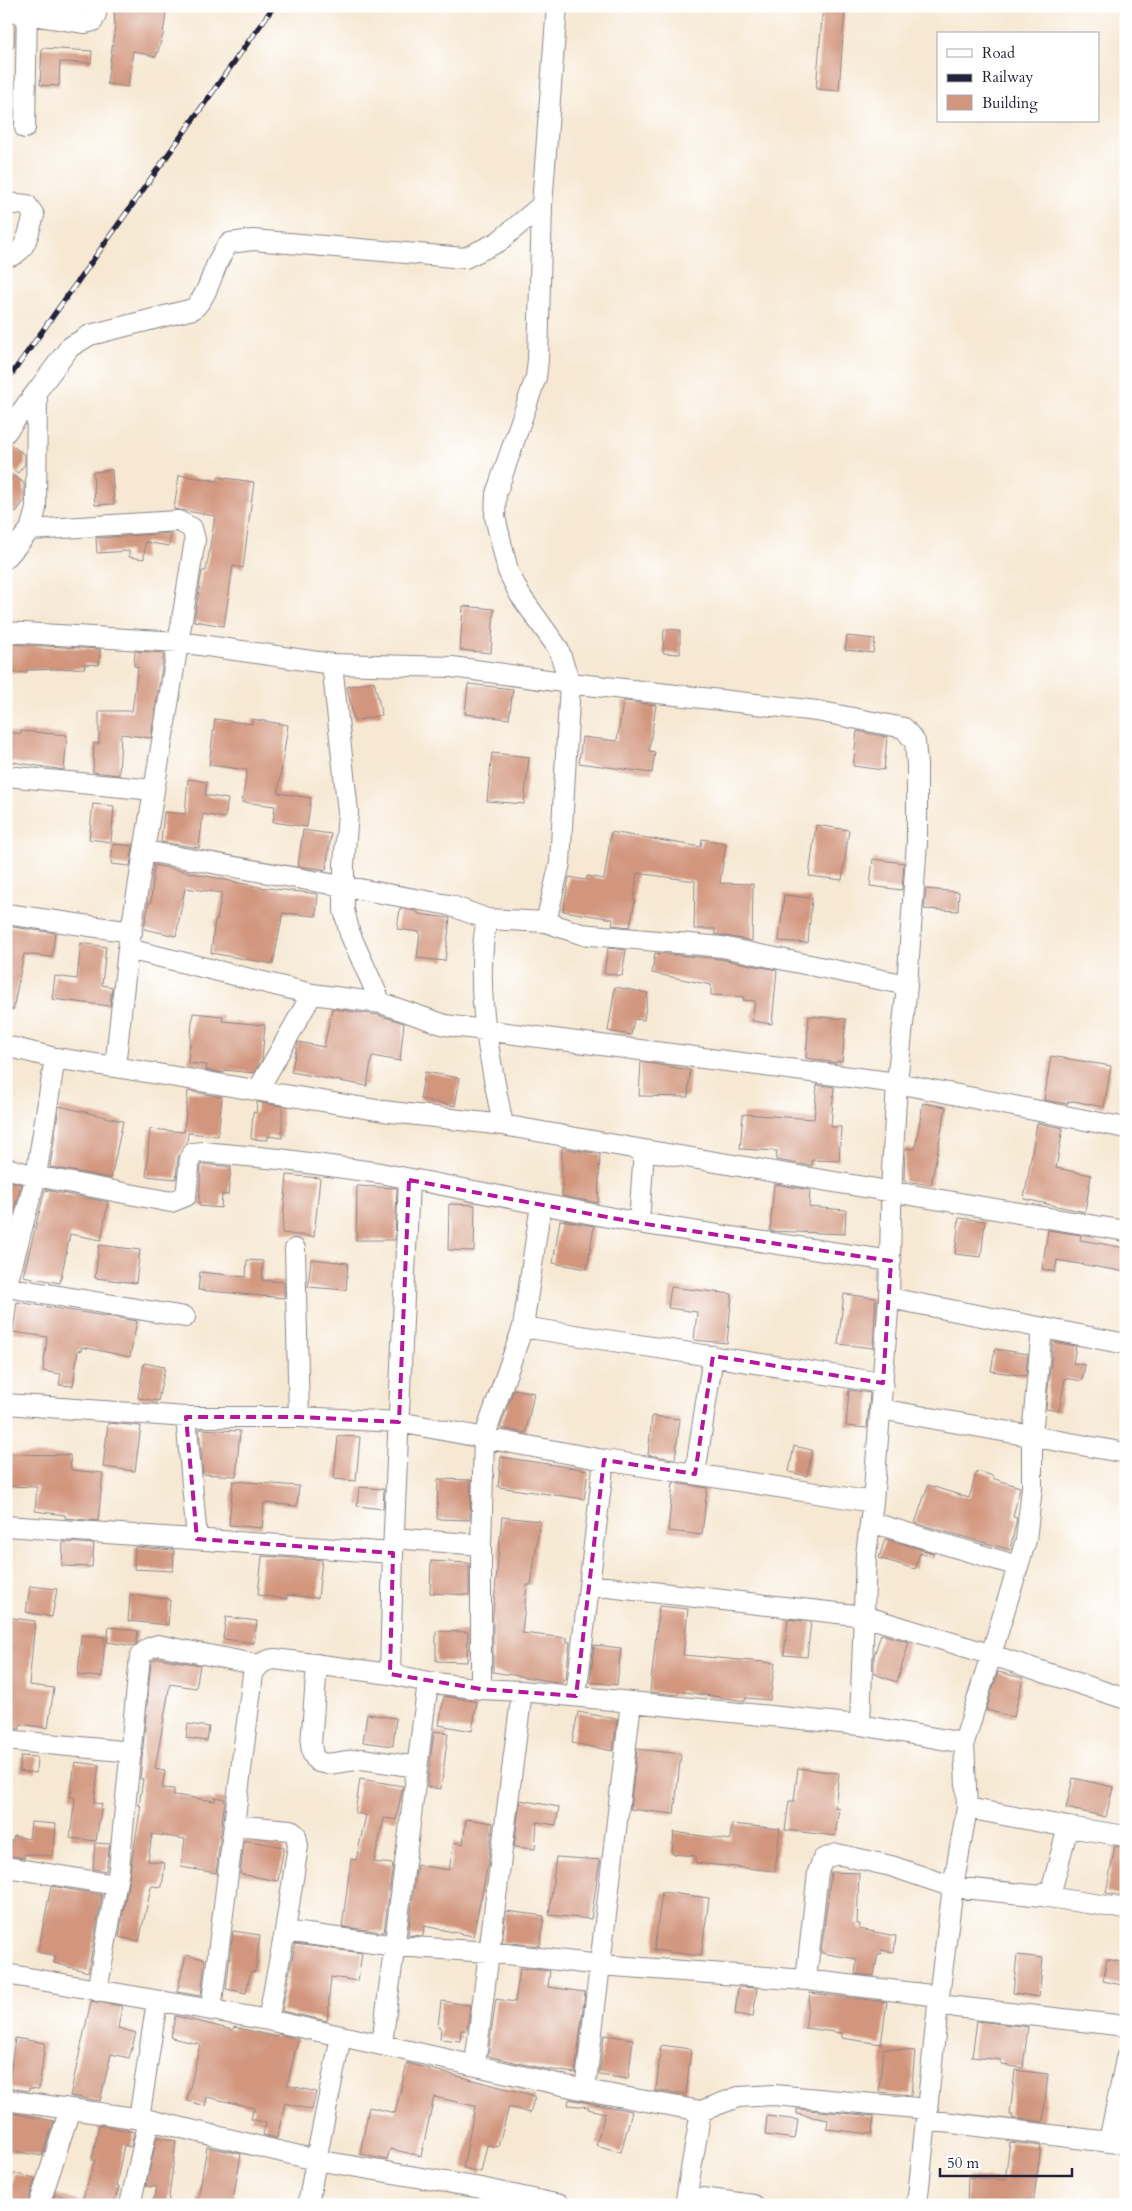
<svg xmlns="http://www.w3.org/2000/svg" width="1132" height="2211" viewBox="0 0 1132 2211" font-family="Cardo,serif">
	<style>
		.building { fill: #d2967e }
		.lines { fill: none; stroke-linecap: round; stroke-linejoin: round }
		.minor-casing { stroke: #8c8587; stroke-width: 22 }
		.minor { stroke: #fff; stroke-width: 20 }
		.rail-casing { stroke: #22223b; stroke-width: 5.5 }
		.rail { stroke: #fff; stroke-width: 4; stroke-dasharray: 11; stroke-linecap: butt }
		.marked { fill: none; stroke: #b5179e; stroke-width: 4; stroke-dasharray: 10 6; stroke-linejoin: round }
	</style>
	<rect width="100%" height="100%" fill="#fff"/>
	<filter id="ink" filterUnits="userSpaceOnUse"><feTurbulence type="fractalNoise" baseFrequency=".02" numOctaves="2"/><feDisplacementMap in="SourceGraphic" scale="10" xChannelSelector="R" yChannelSelector="G"/><feConvolveMatrix kernelMatrix="1 2 1 2 8 2 1 2 1" color-interpolation-filters="sRGB"/></filter>
	<filter id="wash" filterUnits="userSpaceOnUse"><feTurbulence type="fractalNoise" baseFrequency=".0096" numOctaves="4" result="noise"/><feDisplacementMap in="SourceGraphic" scale="20" xChannelSelector="R" yChannelSelector="G"/><feGaussianBlur stdDeviation="1.12" result="paint"/><feColorMatrix in="noise" values="0 0 0 0 0 0 0 0 0 0 0 0 0 0 0 0 0 1.4 0 .05"/><feComposite in="paint" operator="in"/></filter>
	<g filter="url(#wash)">
		<rect width="100%" height="100%" fill="#f6e8d3"/>
		<g id="blocks">
			<!-- building -->
			<path class="building" d="M114,6H167L163,35L156,57L133,51L128,87L107,84L115,27Z
				M823,6L845,8L839,91L816,89Z
				M6,23L15,24L14,47H6Z
				M42,48L92,51L91,63L60,62L59,86L40,85Z
				M8,443L25,455V464L18,473L6,465Z
				M112,470L114,504L95,505L93,472Z
				M179,475L218,481V477L254,482L243,568L233,566L224,626L194,621L202,571H206L215,516L174,509Z
				M14,476L24,483V501L16,512L6,505V487Z
				M171,533L169,546L145,542L144,559L129,557V551L97,553L96,538Z
				M463,606L494,609L491,653L460,650Z
				M664,629L680,630V654L663,653Z
				M847,636L875,639L873,653L845,650Z
				M6,644L100,649L99,665L84,664L85,668L27,670L26,673L6,672Z
				M135,651L164,653L151,738L121,734L119,775L93,772L94,743L99,744V711H132L138,667L134,666Z
				M374,681L382,715L354,721L347,687Z
				M468,684L513,689L509,719L465,714Z
				M623,701L656,705L649,751L655,752L652,773L579,763L582,737L617,741Z
				M215,719L252,724V719L288,725L278,793L311,798L307,827L273,822L275,806L242,802L247,770L209,765Z
				M21,731L67,735L64,770L6,761V732L21,734Z
				M857,731L887,737L884,770L853,766Z
				M492,753L529,757L524,804L487,801Z
				M188,779L207,782L205,795L228,799L225,818L203,814L199,848L161,842L164,812L185,814Z
				M93,804L114,806L111,842L89,839Z
				M816,825L849,830L842,880L809,876Z
				M303,830L331,834L326,870L298,866Z
				M611,832L701,847L702,839L726,843L720,883L753,884L752,941L715,934V929H694L695,881L637,873L634,900H635L630,927L612,925L613,919L563,911L569,877L586,880L587,876L604,879Z
				M113,844L133,846L130,866L111,864Z
				M873,859L904,863L902,890L870,886Z
				M154,865L259,887L318,894L316,916L283,913L273,964L211,953L215,920H217L222,893L185,888L176,936L144,929L149,902L151,903Z
				M926,889L959,892L958,911L924,909Z
				M784,895L812,898L808,943L779,941Z
				M400,908L418,912V914L450,918L445,961L417,958L420,932L397,929Z
				M6,926L55,933L52,957L24,954L13,1010L6,1009Z
				M81,943L106,947L102,985L112,987L110,1006L52,999L55,976L77,979Z
				M608,948L626,950L622,976L604,973Z
				M655,953L720,959L777,970L772,1024L752,1021L755,1001L743,1000L744,997L711,995V985L652,973Z
				M615,987L648,993L644,1020L634,1019L631,1035L608,1031Z
				M332,1009L378,1015L404,1023L400,1061L372,1056L367,1086L291,1072L298,1042L324,1047Z
				M193,1013L223,1016L222,1021L265,1025L262,1060L254,1073L224,1070V1073L206,1070L207,1065L188,1063Z
				M809,1016L846,1019L842,1061H837L836,1063L806,1058Z
				M1051,1056L1111,1066L1104,1107L1073,1101L1068,1102L1067,1104L1044,1100Z
				M641,1062L690,1070L688,1097L639,1096Z
				M425,1072L460,1078L455,1106L420,1099Z
				M817,1085L834,1087L831,1127H841L839,1161L812,1160V1166L776,1160L777,1151L740,1149L743,1114L814,1119Z
				M188,1091L222,1097L218,1136L188,1133L187,1143L178,1157L176,1179L146,1176L150,1129L184,1132Z
				M257,1102L282,1106V1138L268,1136V1140L251,1139L253,1112L256,1113Z
				M923,1103L946,1107L931,1185L904,1181L905,1148L915,1149Z
				M59,1106L123,1121L111,1178L50,1167Z
				M1037,1123L1063,1128L1056,1168L1091,1175L1085,1212L1024,1199Z
				M562,1148L600,1154L598,1203L562,1196Z
				M201,1164L231,1167L228,1195L222,1194L221,1208L199,1206Z
				M287,1175L320,1178L314,1237L282,1233Z
				M6,1180L21,1184L6,1241Z
				M774,1184L810,1190L809,1207L846,1210L845,1234L770,1231Z
				M357,1186L397,1188L395,1240H356Z
				M45,1190L108,1202L101,1240L70,1234L60,1283L23,1276Z
				M449,1204L475,1205L474,1251L448,1250Z
				M959,1218L985,1221L981,1257L955,1254Z
				M560,1220L594,1226L587,1269L553,1263Z
				M1048,1230L1081,1235L1080,1240L1126,1248V1272L1057,1260L1055,1272L1042,1269Z
				M99,1245L140,1250L136,1283L95,1278Z
				M311,1259L348,1263L346,1290L308,1287Z
				M247,1260L263,1261L262,1280L284,1282V1298L198,1290L200,1272L246,1277Z
				M671,1287L732,1294L727,1343L694,1340L697,1312L668,1308Z
				M844,1294L876,1298L873,1348L838,1344Z
				M17,1302L137,1321L130,1357L82,1347L81,1351L78,1350L73,1386L59,1385L61,1374L43,1371L47,1337L13,1332Z
				M1053,1342L1076,1346L1073,1363L1085,1365L1082,1381L1065,1378L1059,1411L1046,1409Z
				M995,1349L1028,1354L1026,1376L991,1371Z
				M144,1363L165,1367L158,1401L138,1398Z
				M514,1389L534,1393L526,1433L500,1428Z
				M849,1390L870,1393L867,1428L846,1426Z
				M652,1416L680,1419L675,1459L648,1455Z
				M108,1423L141,1426L135,1471L103,1467Z
				M199,1429L240,1431L236,1476L203,1474Z
				M338,1436L360,1437L356,1481L334,1479Z
				M794,1446L812,1450L807,1476L789,1472Z
				M6,1454L70,1455L71,1470L103,1473L98,1521L65,1518V1515L35,1511L37,1487L6,1486Z
				M501,1457L588,1470L584,1499L498,1487Z
				M977,1471L993,1476L992,1478L1020,1487L1013,1517L1017,1518L1010,1550L915,1523L928,1485L969,1498Z
				M438,1479L471,1480L470,1520L437,1519Z
				M233,1481L299,1486L297,1506L264,1503L262,1528L229,1525Z
				M673,1483L707,1488L702,1535L668,1531Z
				M359,1487L384,1489L383,1509L357,1506Z
				M502,1517L540,1521L531,1585H527L522,1633L567,1638V1642H570L566,1679H563L562,1683L493,1672V1613Z
				M885,1539L934,1553L932,1557L920,1553L915,1569L879,1558Z
				M63,1542L94,1544L92,1567L62,1566Z
				M135,1547L174,1550L173,1571L134,1569Z
				M262,1556L322,1560L318,1598L287,1595V1599L258,1595Z
				M431,1561L469,1563V1595L430,1593Z
				M30,1586L57,1589L52,1617L26,1612Z
				M130,1595L170,1599L168,1625L128,1621Z
				M659,1606L688,1609L683,1655L775,1663L770,1700L746,1698L745,1701L679,1691L678,1695L650,1692Z
				M6,1617L35,1621L29,1685L54,1688L48,1728L20,1724V1729L6,1728Z
				M226,1617L257,1621L254,1643L223,1639Z
				M788,1619L811,1622L807,1657L784,1655Z
				M109,1627L138,1631L136,1644L134,1646L107,1642Z
				M436,1631L468,1632L467,1662L436,1661Z
				M881,1634L909,1642L897,1682L874,1674V1656Z
				M81,1635L105,1637L102,1677L78,1675Z
				M594,1645L621,1648L617,1685L590,1682Z
				M158,1658L200,1665L196,1688L170,1684L155,1769L165,1771L162,1788L174,1789V1795L215,1801V1797L225,1799L216,1873L181,1867L185,1839L152,1834L148,1861L165,1863L162,1887L152,1886L151,1888L139,1941L119,1937L141,1806H139L143,1779H140L151,1662Z
				M998,1672L1023,1678L1014,1717L986,1710Z
				M444,1696L477,1702L472,1731L439,1725Z
				M578,1712L617,1719L613,1751L572,1743Z
				M367,1714L396,1718L393,1746L363,1742Z
				M188,1724L209,1727L207,1741L186,1738Z
				M434,1731L448,1733L441,1789L427,1787Z
				M637,1749L681,1754L674,1814L630,1809Z
				M21,1756L37,1757L36,1773L19,1771Z
				M75,1762L99,1765L94,1803L102,1804L96,1841L70,1838L75,1798L70,1797Z
				M798,1768L839,1773L835,1807L839,1808L835,1836L785,1830L789,1801H794Z
				M1073,1778L1113,1787L1106,1817L1066,1808Z
				M360,1779L403,1786L396,1820L384,1818L374,1862L393,1864L384,1932L342,1927L351,1859L356,1860L366,1815L355,1813Z
				M520,1800L559,1807L556,1825L537,1822L535,1849L514,1847Z
				M466,1819L493,1823L488,1865L473,1936L424,1926L423,1936L408,1935L417,1865L449,1870L454,1842L463,1844Z
				M31,1822L56,1824L53,1856L25,1854L24,1858L6,1855V1840L13,1841L14,1836L29,1839Z
				M732,1824L780,1829L775,1871L696,1863V1856L672,1854L674,1832L730,1840Z
				M244,1840L284,1847L278,1881L240,1874Z
				M95,1843L110,1844L106,1871L93,1869Z
				M1115,1846L1126,1848V1897L1106,1893Z
				M556,1857L600,1860L591,1919L549,1915Z
				M831,1872L859,1873L857,1924H860L859,1929L896,1936L894,1952L881,1950V1954L878,1953L874,1976L855,1974L857,1959L821,1953Z
				M51,1886L102,1895L88,1972L54,1963L56,1956L38,1952Z
				M662,1892L709,1898L701,1956L654,1950Z
				M506,1911L544,1916L540,1946L502,1942Z
				M233,1931L260,1935L255,1972L251,1971L246,1993L226,1989Z
				M295,1944L362,1953L358,1981L331,1977L327,2021L282,2011Z
				M186,1955L205,1959L201,1996L177,1992Z
				M1017,1955L1043,1958L1039,1997L1013,1993Z
				M1107,1959L1126,1963V1986L1103,1981Z
				M520,1968L550,1971L548,1987L585,1992L575,2073L545,2069L488,2056L496,1999L515,2002Z
				M738,1987L757,1988L753,2017L735,2014Z
				M810,1993L887,2002L881,2044L842,2038V2033L805,2028Z
				M91,2001L122,2006L118,2028L136,2033L129,2058L111,2054L100,2101L70,2096Z
				M441,2001L470,2005L467,2030H461L460,2041L440,2039L441,2027H438Z
				M175,2016L233,2030L234,2027L276,2037L278,2034L298,2039L287,2085L316,2092L312,2110L285,2103L277,2138L263,2135L266,2123L251,2119L254,2108L207,2097L205,2106L187,2101L200,2044L171,2038Z
				M977,2021L1028,2027L1023,2068L1001,2065V2060L972,2057Z
				M604,2035L633,2039L628,2079L599,2075Z
				M15,2038L45,2043L39,2089L29,2088V2091L8,2088Z
				M661,2045L691,2049L686,2094L656,2091Z
				M883,2048L915,2051L911,2095L879,2092Z
				M407,2063L535,2096L530,2113L509,2107L498,2147L487,2145L481,2172L463,2168L475,2106L434,2097L421,2156L390,2149L387,2160L360,2154L369,2107L395,2113Z
				M1015,2070L1048,2074L1043,2122L1012,2118L1013,2115H1010Z
				M569,2099L632,2111L621,2152L596,2145L605,2113L588,2109L589,2107L568,2105Z
				M797,2109L874,2116L872,2134L827,2129L828,2120L797,2114Z
				M6,2112L54,2121L42,2156L6,2150Z
				M767,2116L798,2120L795,2139L765,2135Z
				M99,2125L134,2132L131,2147L124,2145L116,2186L119,2187L113,2205H52L55,2194L81,2202V2204L95,2160H92Z
				M157,2137L176,2141L168,2205H151L157,2187L146,2186Z
				M1010,2142L1041,2146L1033,2205H967L968,2177L1005,2180Z
				M207,2147L241,2154L232,2205H197Z
				M14,2173L35,2179L27,2205L6,2202Z"/>
		</g>
	</g>
	<g filter="url(#ink)">
		<use href="#blocks" fill-opacity="0" stroke="#8c8587" stroke-width="1"/>
		<g class="lines">
			<!-- minor casing -->
			<g class="minor-casing">
				<path id="minor" d="M557,6L542,205L538,360L536,377L496,494L495,517L508,571L520,595L558,648L570,683L817,711L904,728L915,742L917,765V842L907,985
					M6,11L85,23L93,21L96,14V6
					M25,128L27,6
					M6,203L27,205L34,215C28,233 27,254 6,257
					M6,432L37,391
					M6,558L30,530L36,509L37,391L70,347L90,335L193,309C212,293 212,261 230,243L253,240L465,258L498,242L542,205
					M6,632L179,642L332,664L452,667L570,683L560,863L546,922L581,934L722,947L907,985L897,1083L892,1171L889,1298L873,1502L866,1554L860,1725L964,1743L967,1808L953,1887L939,1996L917,2205
					M332,664L348,812L344,865V910L350,934L381,1003
					M6,776L154,790
					M145,851L449,905L487,919
					M6,914L132,932
					M128,949L312,994L381,1003L445,1025L897,1083L1126,1128
					M6,1046L55,1058
					M115,1067L383,1111L503,1125L644,1150L639,1223L541,1204
					M258,1090L312,994
					M503,1125C490,1058 473,988 487,919L546,922
					M644,1150L1126,1231
					M6,1168L36,1176L171,1202L186,1196L190,1159L193,1153L203,1152L279,1159L380,1173L541,1204L523,1327L484,1438L481,1545V1689
					M639,1223L891,1261
					M295,1249L299,1417
					M6,1287L185,1317
					M6,1288L36,1176L55,1058L115,1067L128,949L195,540L192,528L178,521L30,530
					M889,1298L1126,1344
					M523,1327L883,1383
					M6,1404L186,1417L197,1539
					M880,1409L1126,1453
					M186,1417H299L399,1422L604,1460L873,1502
					M695,1474L713,1356
					M870,1522L1018,1566
					M6,1526L393,1553L390,1674L428,1682
					M394,1538L481,1545
					M393,1553L409,1180
					M590,1585L864,1616L989,1654L1126,1699
					M317,1664L311,1745L313,1755L318,1762L328,1764L362,1759L417,1767
					M522,1691L860,1725
					M576,1696L604,1460
					M6,1740L132,1752
					M964,1743L1026,1540L1032,1488V1435L1042,1328
					M967,1808L1068,1827
					M234,1825L253,1674C259,1664 264,1660 275,1659L390,1674
					M6,1867L116,1885
					M1042,1896L1126,1909
					M6,1974L268,2020L341,2036
					M806,1980L939,1996
					M97,1991L119,1869L140,1656L149,1648L158,1645L259,1665
					M938,2005L1126,2026
					M211,2010L234,1825L290,1830L296,1835L298,1846L285,1931L396,1946L489,1952L600,1965L631,1702
					M268,2020L285,1931
					M382,2044L428,1682L481,1689L522,1691L475,2064
					M585,2090L600,1965L806,1980L818,1872L823,1859L837,1854L891,1866L953,1887L1042,1896L1052,1888L1068,1827L1126,1836
					M6,2100L149,2120L316,2160L341,2036L585,2090L701,2111
					M139,2119L157,2001
					M927,2120L1126,2144
					M1109,2141L1126,2059
					M687,2196L753,2205
					M39,2205L70,2109
					M130,2205L149,2120
					M308,2205L316,2160L481,2188L560,2205
					M685,2205L701,2111L738,2097L774,2095L928,2109"/>
			</g>
			<!-- minor -->
			<use href="#minor" class="minor"/>
			<!-- rail casing -->
			<g class="rail-casing">
				<path id="rail" d="M6,382L274,6"/>
			</g>
			<!-- rail -->
			<use href="#rail" class="rail"/>
		</g>
	</g>
	<!-- marked area -->
	<path class="marked" d="M409,1180L639,1223L891,1261L883,1383L713,1356L695,1474L604,1460L576,1696L481,1689L390,1674L393,1553L197,1539L186,1417H299L399,1422Z"/>
	<!-- margin -->
	<rect width="1132" height="2211" fill="none" stroke="#fff" stroke-width="25"/>
	<!-- legend -->
	<rect x="937" y="32" width="162" height="90" fill="#ffffff" stroke="#a7a7b1"/>
	<rect x="947" y="49" width="25" height="8" fill="#ffffff" stroke="#a7a7b1"/>
	<text x="982" y="58" font-size="15" fill="#22223b">Road</text>
	<rect x="947" y="74" width="25" height="8" fill="#22223b" stroke="#a7a7b1"/>
	<text x="982" y="82" font-size="15" fill="#22223b">Railway</text>
	<rect x="947" y="95" width="25" height="15" fill="#d2967e" stroke="#a7a7b1"/>
	<text x="982" y="108" font-size="15" fill="#22223b">Building</text>
	<!-- scale -->
	<path d="M940 2168v8h132v-8" fill="none" stroke="#22223b" stroke-width="2.5"/>
	<text x="947" y="2168" font-size="15" fill="#22223b" stroke="#ffffff" stroke-width="4" paint-order="stroke">50 m</text>
</svg>
